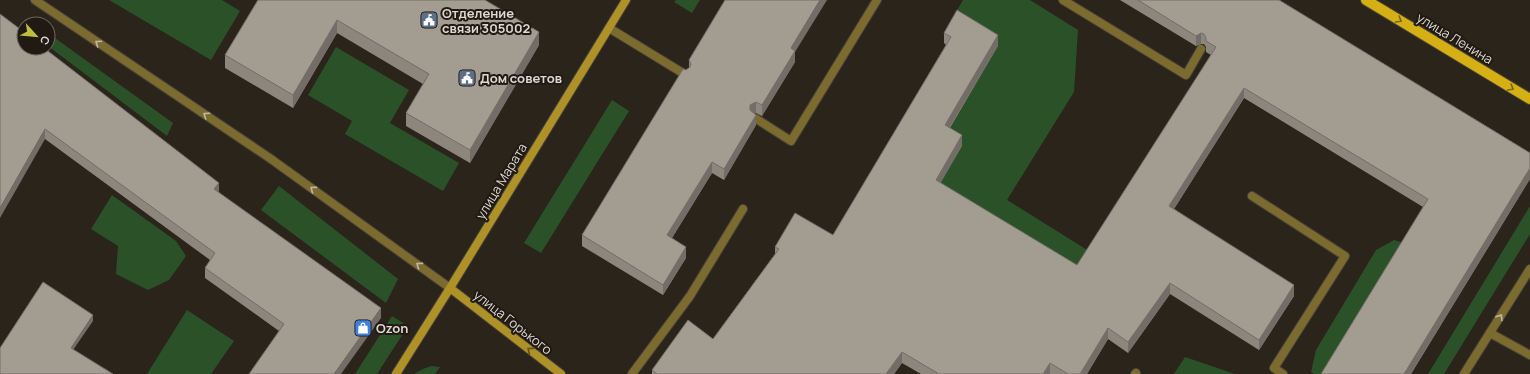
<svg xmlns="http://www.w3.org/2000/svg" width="1530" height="374" viewBox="0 0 1530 374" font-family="Manrope,sans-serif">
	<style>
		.green { fill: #2b5128 }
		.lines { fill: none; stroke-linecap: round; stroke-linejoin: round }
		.lane-casing { stroke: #474138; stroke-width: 10 }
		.street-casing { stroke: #474138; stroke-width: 10 }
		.secondary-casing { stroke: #474138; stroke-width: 10 }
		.primary-casing { stroke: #474138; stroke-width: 12 }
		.lane { stroke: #7c6b2f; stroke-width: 8 }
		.street { stroke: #7c6b2f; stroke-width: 8 }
		.secondary { stroke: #ae9228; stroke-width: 8 }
		.primary { stroke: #d5b014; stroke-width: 10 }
		.wall { fill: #8c867d }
		.shaded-wall { fill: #726d66 }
		.building { fill: #a39c91; stroke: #726d66 }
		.oneway { stroke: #7b6513 }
		.oneway2 { stroke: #c0b7a2 }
		.oneway3 { stroke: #60501c }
		.labels { text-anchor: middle; stroke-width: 4; stroke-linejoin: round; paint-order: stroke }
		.poi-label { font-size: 13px; font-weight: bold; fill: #ddd8d3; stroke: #211a12; text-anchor: start }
		.street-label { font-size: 13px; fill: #ddd8d3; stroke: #211a12 }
	</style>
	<rect width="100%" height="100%" fill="#2a241b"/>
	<!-- green -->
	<path class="green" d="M109,0H222L240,11L211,60Z
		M676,0H700L692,13L674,2Z
		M963,0H1030L1078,30L1074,92L1007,200L1092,253L1077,276L920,216L962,146L944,138L998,46L952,19Z
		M48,33L173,123L167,136L48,46Z
		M336,47L409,90L390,123L459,163L443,191L345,134L352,121L308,95Z
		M612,100L629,111L541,253L524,243Z
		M279,186L398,279L386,303L261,210Z
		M112,195L176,241L186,256L169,280L148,290L116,274L118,246L91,229Z
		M1530,206V234L1444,374H1428Z
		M1394,240L1407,244L1328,374H1314L1311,372L1316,350L1376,250Z
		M187,310L234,341L211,374H147Z
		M392,316L408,326L377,374H355Z
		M1185,357L1235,374H1174Z
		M431,366L440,367L435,374H414L423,369Z"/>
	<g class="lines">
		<!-- lane casing -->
		<g class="lane-casing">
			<path id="lane" d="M1063,0L1186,75L1201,49
				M609,28L686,75
				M755,118L791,141L877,0
				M1252,196L1345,256L1274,368L1283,374
				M1490,333L1530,355
				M632,374L690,296L743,209
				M1135,374L1136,373"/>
		</g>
		<!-- street casing -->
		<g class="street-casing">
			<path id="street" d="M35,0L271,159L450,288
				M1464,374L1530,269"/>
		</g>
		<!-- secondary casing -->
		<g class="secondary-casing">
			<path id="secondary" d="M450,288L561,374
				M396,374L450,288L626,0"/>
		</g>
		<!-- primary casing -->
		<g class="primary-casing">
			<path id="primary" d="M1366,0L1530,99"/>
		</g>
		<!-- lane -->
		<use href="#lane" class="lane"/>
		<!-- street -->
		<use href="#street" class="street"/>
		<!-- secondary -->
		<use href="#secondary" class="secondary"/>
		<!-- primary -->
		<use href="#primary" class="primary"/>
	</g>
	<!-- wall -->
	<path class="wall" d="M258,0L539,45L470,163L406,126V113L423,84L337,33L293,108L225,68V55Z
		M1120,0H1279L1530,153V179L1411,374H1321L1423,207L1244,98L1174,209L1294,296L1259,350L1170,294L1128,353L1108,339L1087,374H921L902,363L894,374H652V370L713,339L775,254V247L833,235L946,45L944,43V33L998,46L950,128L962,146L940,183L1077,265L1211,55L1206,52V47L1204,44H1201L1196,46Z
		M0,14L219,193L381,318L279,331L205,278V268L210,260L45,139Z
		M795,52V62L762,116L756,113H754L756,125L724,180L712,173L672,238L686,258L663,295L582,246V235L686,70L689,68V60Z"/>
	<!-- shaded-wall -->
	<path class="shaded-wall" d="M820,0H827L795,52V62L762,116V105L791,48Z
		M337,20V33L293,108V95Z
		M539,32V45L470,163V150Z
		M1201,33V44L1196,46V36Z
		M998,35V46L945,135V125Z
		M1244,88V98L1169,217V206Z
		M756,102V113L750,115V105Z
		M756,115V125L724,180V169Z
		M45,129V139L0,218V208Z
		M962,135V146L936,191V180Z
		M712,162V173L667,246V235Z
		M1530,168V179L1411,374H1404Z
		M219,183V193L214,189Z
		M686,247V258L663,295V285Z
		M1170,283V294L1128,353V342Z
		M1294,285V296L1259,350V340Z
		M381,308V318L341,374H334Z
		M93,315V321L71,353V348Z
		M1108,328V339L1087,374H1080Z
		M902,352V363L894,374H886Z
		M1050,363V374H1043Z"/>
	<!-- building -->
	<path class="building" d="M258,0H485L539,32L470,150L406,113L429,74L337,20L293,95L225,55Z
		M725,0H820L791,48L795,51L762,105L756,102L750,105V110L756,115L724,169L712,162L667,235L686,247L663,285L582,235L683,69L686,70L690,67L691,64L689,60Z
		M1138,0H1279L1530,153V168L1404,374H1321L1428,199L1244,88L1169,206L1294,285L1259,340L1170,283L1128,342L1108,328L1080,374H1068L1050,363L1043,374H939L902,352L886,374H657L652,370L688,320L713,339L779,249L775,247L795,213L833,235L951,37L944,33L957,10L998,35L945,125L962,135L936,180L1077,265L1216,47L1206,41V38L1204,34L1201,33L1196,36Z
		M0,14L24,32V48H44L219,183L214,189L381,308L334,374H249L284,324L205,268L215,253L45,129L0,208Z
		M43,282L93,315L71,348L113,374H0V348Z"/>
	<!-- one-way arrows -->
	<defs><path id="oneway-chevron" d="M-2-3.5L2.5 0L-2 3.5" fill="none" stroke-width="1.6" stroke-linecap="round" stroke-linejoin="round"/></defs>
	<g class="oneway">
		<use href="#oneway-chevron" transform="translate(1399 20) rotate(31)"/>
		<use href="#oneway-chevron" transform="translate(1511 88) rotate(31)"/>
	</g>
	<g class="oneway2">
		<use href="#oneway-chevron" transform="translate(98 43) rotate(-146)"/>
		<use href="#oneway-chevron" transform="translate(206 115) rotate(-146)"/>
		<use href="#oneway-chevron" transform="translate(313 189) rotate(-144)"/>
		<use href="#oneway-chevron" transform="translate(419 265) rotate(-144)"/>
		<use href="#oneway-chevron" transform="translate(1500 317) rotate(-58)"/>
	</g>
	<use class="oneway3" href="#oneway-chevron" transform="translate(530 350) rotate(-143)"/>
	<!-- icons -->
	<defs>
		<g id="civic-square" transform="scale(0.9)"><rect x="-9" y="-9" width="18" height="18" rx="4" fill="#5c6f8a" stroke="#211a12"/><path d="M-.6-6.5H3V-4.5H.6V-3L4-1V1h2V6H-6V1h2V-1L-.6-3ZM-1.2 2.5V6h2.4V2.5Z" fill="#fff"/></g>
		<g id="shop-square" transform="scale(0.9)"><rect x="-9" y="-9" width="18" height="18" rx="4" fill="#3f7fe0" stroke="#211a12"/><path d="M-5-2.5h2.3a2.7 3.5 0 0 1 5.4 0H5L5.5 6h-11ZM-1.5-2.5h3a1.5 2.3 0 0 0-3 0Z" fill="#fff"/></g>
	</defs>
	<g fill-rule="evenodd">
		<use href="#civic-square" x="429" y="20"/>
		<use href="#civic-square" x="467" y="78"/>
		<use href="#shop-square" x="363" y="328"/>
	</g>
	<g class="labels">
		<!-- poi labels -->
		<g class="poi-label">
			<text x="442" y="18">Отделение<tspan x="442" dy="15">связи 305002</tspan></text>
			<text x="480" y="83">Дом советов</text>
			<text x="376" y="333">Ozon</text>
		</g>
		<!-- street labels -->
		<g class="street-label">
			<text transform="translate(1455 38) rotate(31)" y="5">улица Ленина</text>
			<text transform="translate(501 181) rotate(-59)" y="5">улица Марата</text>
			<text transform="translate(513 322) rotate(38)" y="5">улица Горького</text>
		</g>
	</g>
	<!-- north arrow -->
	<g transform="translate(36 36) rotate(117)"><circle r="19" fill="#211a12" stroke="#6c665f"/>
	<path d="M0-3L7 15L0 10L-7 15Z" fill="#bfbe41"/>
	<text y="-6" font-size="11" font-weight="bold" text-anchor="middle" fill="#ddd8d3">С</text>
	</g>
</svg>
